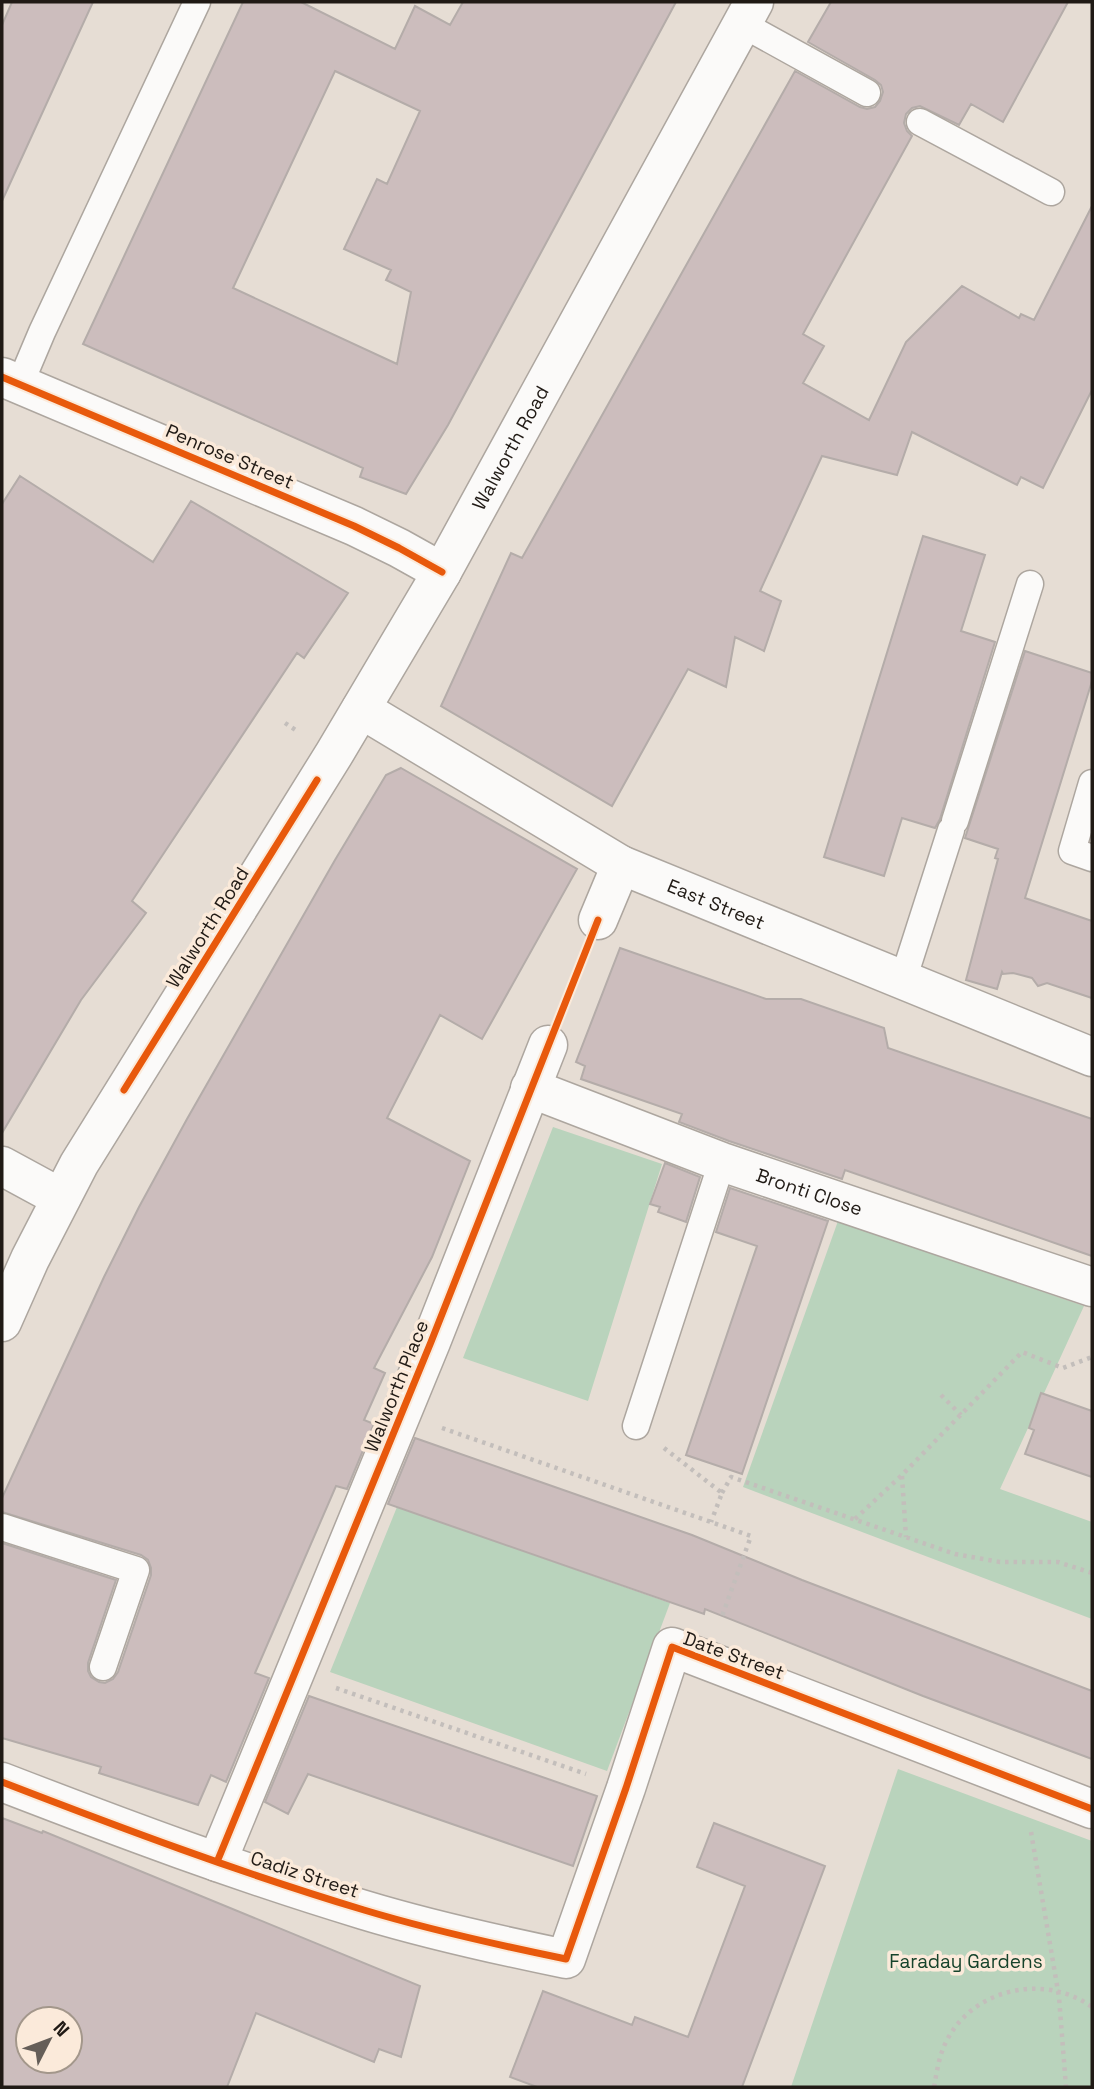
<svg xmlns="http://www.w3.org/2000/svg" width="1094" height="2089" viewBox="0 0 1094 2089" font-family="'Space Grotesk',sans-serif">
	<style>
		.green { fill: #b9d3bc }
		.building { fill: #ccbdbd; stroke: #b4aca9; stroke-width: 2; fill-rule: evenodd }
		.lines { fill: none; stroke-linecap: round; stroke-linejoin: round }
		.service-casing { stroke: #ada69f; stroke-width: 29 }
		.minor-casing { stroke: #ada69f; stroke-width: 41 }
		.primary-casing { stroke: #ada69f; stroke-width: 41 }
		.path { stroke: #c3bebb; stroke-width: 4.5; stroke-dasharray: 3.5 5; stroke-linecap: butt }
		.service { stroke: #fbfaf9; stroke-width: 26 }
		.minor { stroke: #fbfaf9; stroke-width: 38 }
		.primary { stroke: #fbfaf9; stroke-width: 38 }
		.cycleway-casing { stroke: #fbeada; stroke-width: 11 }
		.cycleway { stroke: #e8590c; stroke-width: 7 }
		.labels { text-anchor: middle; stroke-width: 7; stroke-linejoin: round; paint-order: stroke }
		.street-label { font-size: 19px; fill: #201a15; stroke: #fbeada }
		.park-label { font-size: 19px; fill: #16432b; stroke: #fbeada }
	</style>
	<rect width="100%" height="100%" fill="#e6ddd4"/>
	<!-- green -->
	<path class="green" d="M553,1127L662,1164L588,1401L463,1358Z
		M838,1221L1084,1306L1000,1489L1092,1522V1619L743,1487Z
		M397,1507L670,1603L607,1771L330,1672Z
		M898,1769L1092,1841V2087H791Z"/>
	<!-- building -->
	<path class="building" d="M12,2H93L2,201V25Z
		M243,2H301L395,49L415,6L450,25L463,2H676L448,425L406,494L360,477L363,468L83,344ZM335,71L420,111L387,184L377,179L344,249L391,270L386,280L411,292L397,364L233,288Z
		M831,2H1068L1003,122L971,104L959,125L920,106L912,108L906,114L904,123L907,131L912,136L803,334L824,346L803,383L869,420L906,342L962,286L1019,318L1021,314L1034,320L1092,206V390L1043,488L1021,477L1017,485L912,432L897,475L822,456L760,591L781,601L764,651L735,637L726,687L688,669L612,806L441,706L511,553L522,558L795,71L860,107L867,109L875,107L880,101L883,92L881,85L875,80L808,42Z
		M20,476L153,562L191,501L348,593L304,658L297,653L132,901L146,913L81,1000L2,1133V504Z
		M923,536L985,555L961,631L995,642L940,819L935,828L902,818L884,876L824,857Z
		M1025,651L1092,673V681L1025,898L1092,921V998L1047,983L1038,986L1032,978L1013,973L1003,974L1002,972L997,989L966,980L998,859L995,858L998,849L965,838Z
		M401,768L577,869L482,1039L440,1015L387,1118L470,1161L432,1257L374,1368L385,1373L364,1420L374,1424L347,1489L336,1486L255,1673L269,1678L226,1782L211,1775L198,1805L99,1773L101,1767L2,1738V1543L116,1580L88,1663V1671L91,1677L99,1682L105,1683L113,1679L118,1672L151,1575V1568L148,1560L141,1555L2,1512V1498L104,1277L139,1207L187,1119L335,860L386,775Z
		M620,948L766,999H801L884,1028L888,1048L1092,1119V1256L845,1170L842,1179L729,1141L679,1122L682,1114L581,1079L585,1066L576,1062Z
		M665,1163L700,1177L686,1222L658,1212L660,1207L650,1204Z
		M730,1188L828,1221L742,1474L686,1455L757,1246L716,1232Z
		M1041,1393L1092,1411V1477L1025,1454L1034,1430L1029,1428Z
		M415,1438L692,1535L802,1580L1092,1691V1759L923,1696L705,1609L704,1614L388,1504Z
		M309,1696L597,1796L573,1866L308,1774L288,1814L265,1802Z
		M2,1818L42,1833L43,1831L420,1986L401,2057L379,2049L374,2062L256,2013L227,2087H2ZM28,2019H70V2061H28Z
		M714,1823L825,1866L742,2087H537L510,2077L543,1991L632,2025L635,2017L688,2037L745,1886L697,1867Z"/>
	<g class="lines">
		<!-- service casing -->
		<g class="service-casing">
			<path id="service" d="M742,24L867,93
				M920,122L1051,192
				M20,384L42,332L197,2
				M1092,783L1072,851L1092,858
				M955,821L1030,584
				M903,980L951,830
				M636,1426L722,1162
				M2,1527L136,1570L103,1667"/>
		</g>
		<!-- minor casing -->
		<g class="minor-casing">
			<g id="minor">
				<path d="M2,377L354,526L399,548L442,572"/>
				<path id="s1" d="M361,709L621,865L1092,1057"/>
				<path d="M598,920L621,865"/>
				<path id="s2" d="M530,1088L722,1162L1092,1287"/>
				<path d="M2,1166L61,1198"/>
				<path d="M2,1782C121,1828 241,1873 364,1910C430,1930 498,1945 566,1959L626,1788L672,1647L1092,1809"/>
				<path d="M217,1862L431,1342L548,1045"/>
			</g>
		</g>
		<!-- primary casing -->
		<g class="primary-casing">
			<g id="primary">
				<path id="s3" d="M2,1322L30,1259L79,1164L334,754L442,572L754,2"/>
			</g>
		</g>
		<!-- path -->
		<path class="path" d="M285,723L297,731
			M941,1395L961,1415
			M442,1428L751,1536L721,1619
			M664,1448L722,1493L711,1522
			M902,1476L906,1537
			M722,1493L731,1477L955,1554L1000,1562H1058L1092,1573
			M855,1519L902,1475L1022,1352L1063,1368L1092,1357
			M336,1688L586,1774
			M1031,1832L1059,1997L1066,2087
			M934,2087C937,2071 939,2055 947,2040C974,1988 1045,1973 1092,2007"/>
		<!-- service -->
		<use href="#service" class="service"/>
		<!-- minor -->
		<use href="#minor" class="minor"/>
		<!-- primary -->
		<use href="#primary" class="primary"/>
		<!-- cycleway casing -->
		<g class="cycleway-casing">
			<path id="cycleway" d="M2,377L354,526L399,548L442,572
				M124,1090L317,780
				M2,1782C121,1828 241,1873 364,1910C430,1930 498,1945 566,1959L626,1788L672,1647L1092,1809
				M217,1862L431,1342L598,920"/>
		</g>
		<!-- cycleway -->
		<use href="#cycleway" class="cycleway"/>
	</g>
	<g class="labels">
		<!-- street labels -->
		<g class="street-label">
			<text dy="7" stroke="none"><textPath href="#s3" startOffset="1012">Walworth Road</textPath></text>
			<text transform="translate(230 456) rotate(23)" y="7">Penrose Street</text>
			<text dy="7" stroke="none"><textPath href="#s1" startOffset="406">East Street</textPath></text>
			<text transform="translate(207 927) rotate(-58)" y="7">Walworth Road</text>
			<text dy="7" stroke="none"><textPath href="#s2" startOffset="298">Bronti Close</textPath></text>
			<text transform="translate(396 1386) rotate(-68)" y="7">Walworth Place</text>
			<text transform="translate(734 1655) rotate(20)" y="7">Date Street</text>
			<text transform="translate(305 1874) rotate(18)" y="7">Cadiz Street</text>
		</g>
		<!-- park labels -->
		<g class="park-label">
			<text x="966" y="1968">Faraday Gardens</text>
		</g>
	</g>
	<!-- border -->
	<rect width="1094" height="2089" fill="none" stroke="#201a15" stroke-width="7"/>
	<!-- north arrow -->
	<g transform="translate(49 2040) rotate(48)"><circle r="33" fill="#fbeada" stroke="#a3978b" stroke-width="2"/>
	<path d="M0-5L12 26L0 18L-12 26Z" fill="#655e58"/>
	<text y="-10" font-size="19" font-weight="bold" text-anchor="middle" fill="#201a15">N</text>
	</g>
</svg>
